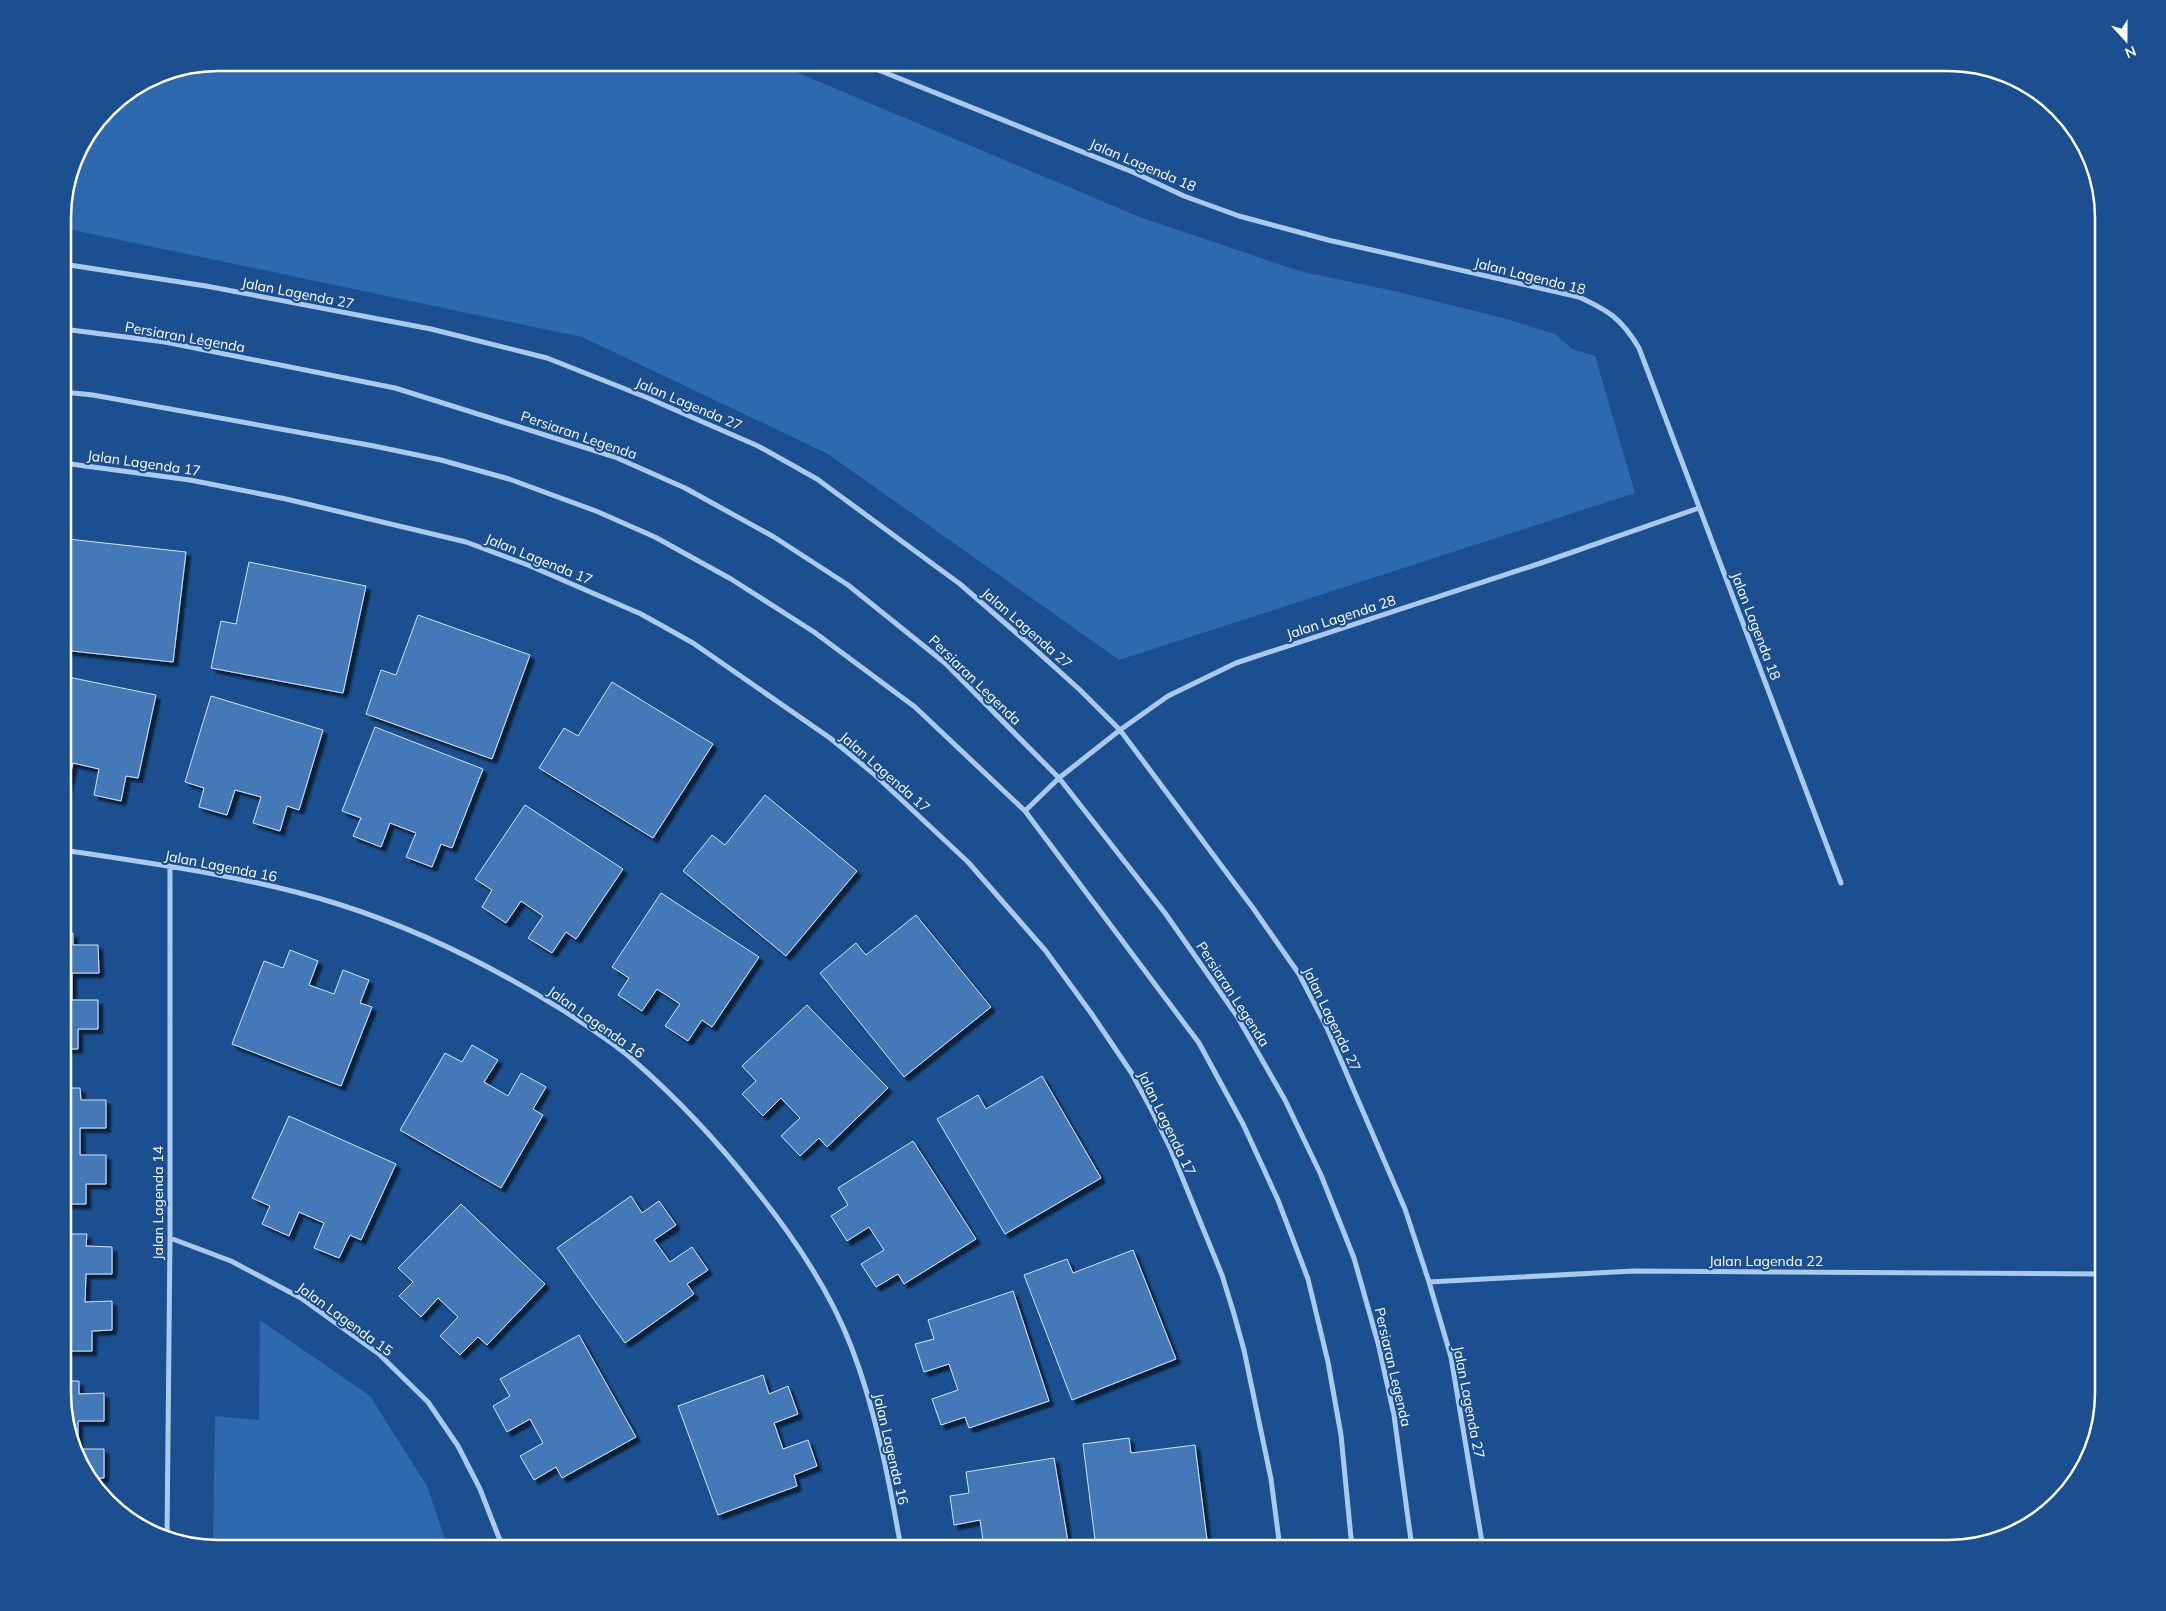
<svg xmlns="http://www.w3.org/2000/svg" width="2166" height="1611" viewBox="0 0 2166 1611" font-family="Mulish,sans-serif">
	<style>
		.green { fill: #2e69ad }
		.building { fill: #4478b7; stroke: #cfe3fa; filter: url(#shadow) }
		.lines { fill: none; stroke-linecap: round; stroke-linejoin: round }
		.street { stroke: #a9c9ee; stroke-width: 5 }
		.labels { text-anchor: middle; stroke-width: 4.5; stroke-linejoin: round; paint-order: stroke }
		.street-label { font-size: 14px; fill: #fff; stroke: #1b4f8f }
		.rim { fill: none; stroke: #fff; stroke-width: 2.5 }
	</style>
	<defs>
		<filter id="shadow"><feDropShadow dx="4.5" dy="4.5" stdDeviation="1" flood-color="#0009"/></filter>
	</defs>
	<rect width="100%" height="100%" fill="#1b4f8f"/>
	<!-- green -->
	<path class="green" d="M218,63H775L1137,216L1299,271L1394,291L1503,318L1555,334L1572,349L1595,356L1635,493L1119,660L828,454L582,337L63,228V208L74,158L108,108L159,74Z
		M260,1320L370,1396L427,1486L448,1548H213L215,1416L259,1420Z"/>
	<!-- building -->
	<path class="building" d="M68,539L186,552L173,662L63,650V582Z
		M249,562L366,586L343,693L211,668L221,621L236,624Z
		M418,615L530,655L492,759L366,714L381,670L396,675Z
		M63,676L156,695L138,778L126,776L121,801L94,795L99,769L73,763L67,789L63,788Z
		M612,682L713,744L653,838L539,768L564,728L578,736Z
		M211,696L323,730L299,810L287,806L280,831L253,823L261,797L235,790L227,815L199,807L204,788L185,782Z
		M375,727L483,769L452,848L441,844L432,867L406,857L416,833L390,823L381,847L353,836L361,818L342,811Z
		M765,795L857,871L786,956L683,871L712,835L725,845Z
		M525,805L623,869L576,939L566,932L552,953L528,938L543,916L521,901L506,923L482,907L492,890L475,879Z
		M661,893L759,957L712,1027L702,1020L688,1041L665,1026L680,1004L657,989L642,1011L618,995L629,978L612,967Z
		M916,915L991,1007L904,1077L820,973L856,943L866,955Z
		M63,933H73V945H98L99,973H72V1000H98V1029H78V1049H63Z
		M290,950L318,961L309,985L334,994L343,970L369,980L360,1003L372,1007L341,1086L232,1044L264,961L283,968Z
		M807,1005L888,1088L827,1147L819,1138L800,1156L781,1136L800,1118L781,1098L763,1116L742,1094L756,1081L742,1066Z
		M472,1045L498,1060L484,1082L508,1096L521,1073L546,1087L533,1109L543,1115L501,1188L400,1130L445,1053L462,1062Z
		M1042,1076L1101,1178L1005,1234L937,1119L978,1095L986,1109Z
		M63,1088H80L81,1100H106V1128H80V1155H106V1184H86V1204H63Z
		M289,1116L396,1164L361,1240L350,1235L339,1258L314,1248L324,1223L299,1212L289,1236L262,1224L270,1206L252,1198Z
		M913,1141L976,1239L904,1284L898,1274L876,1287L861,1264L884,1250L869,1227L847,1241L831,1216L848,1205L838,1188Z
		M631,1196L642,1213L659,1201L676,1225L654,1240L670,1262L692,1247L708,1270L687,1284L694,1294L625,1343L557,1248Z
		M461,1204L545,1284L487,1345L478,1337L460,1355L440,1336L458,1317L438,1298L421,1317L399,1296L413,1282L398,1268Z
		M63,1234H87L86,1246L112,1247V1274H86L85,1302L112,1301V1330L92,1331V1351H63Z
		M1133,1250L1176,1359L1072,1400L1024,1275L1067,1259L1073,1273Z
		M1013,1291L1049,1401L969,1428L965,1417L941,1425L932,1399L958,1390L949,1364L924,1372L915,1344L934,1339L928,1320Z
		M579,1335L636,1437L562,1478L556,1467L534,1480L520,1456L543,1443L530,1419L507,1432L493,1406L510,1396L500,1379Z
		M763,1375L769,1394L788,1386L798,1414L774,1423L783,1449L808,1440L817,1466L794,1475L797,1486L718,1515L678,1406Z
		M63,1381H79V1394L104,1393V1421H78V1449H104V1478H92L79,1462L63,1403Z
		M1129,1438L1131,1453L1195,1445L1208,1548H1096L1083,1444Z
		M1054,1458L1069,1548H974L984,1547L980,1520L954,1525L950,1496L969,1493L966,1472Z"/>
	<g class="lines">
		<!-- street -->
		<path class="street" d="M861,63L1135,173L1184,196L1239,216L1328,240L1579,297C1609,311 1621,318 1639,348L1841,883
			M63,264L206,286L431,329L547,358L648,398L758,446L817,479L960,584L1028,643L1080,690L1120,730L1253,908L1299,974L1327,1028L1405,1209L1429,1282L1451,1357L1483,1548
			M63,329L165,342L395,388L615,457L685,488L774,537L848,585L945,663L1059,778L1165,913L1237,1016L1285,1100L1321,1175L1354,1258L1378,1343L1394,1415L1412,1548
			M63,392L93,395L374,446L441,460L509,479L596,511L655,537L731,579L814,632L915,707L1025,811L1199,1043L1243,1124L1278,1200L1308,1279L1328,1362L1341,1435L1352,1548
			M63,463L190,480L286,499L466,542L528,565L641,614L693,643L830,738L874,774L968,862L1045,950L1091,1013L1131,1072L1150,1107L1171,1150L1222,1275L1234,1314L1244,1350L1271,1479L1280,1548
			M1025,811L1059,778L1120,730L1168,696L1236,663L1544,562L1699,508
			M63,850C155,864 248,876 338,904C417,929 494,967 564,1011C587,1026 611,1041 632,1059C677,1098 718,1142 755,1189C793,1236 829,1289 851,1346C876,1411 889,1480 901,1548
			M170,1238L231,1261L301,1298L379,1354L428,1402L458,1446L480,1489L503,1548
			M1429,1282L1633,1271L2103,1274
			M167,1539L170,1238V866"/>
	</g>
	<g class="labels">
		<!-- street labels -->
		<g class="street-label">
			<text transform="translate(1143 165) rotate(23)" y="5">Jalan Lagenda 18</text>
			<text transform="translate(1530 276) rotate(14)" y="5">Jalan Lagenda 18</text>
			<text transform="translate(298 293) rotate(11)" y="5">Jalan Lagenda 27</text>
			<text transform="translate(185 337) rotate(10)" y="5">Persiaran Legenda</text>
			<text transform="translate(689 404) rotate(23)" y="5">Jalan Lagenda 27</text>
			<text transform="translate(579 435) rotate(19)" y="5">Persiaran Legenda</text>
			<text transform="translate(144 463) rotate(8)" y="5">Jalan Lagenda 17</text>
			<text transform="translate(539 559) rotate(22)" y="5">Jalan Lagenda 17</text>
			<text transform="translate(1341 617) rotate(-18)" y="5">Jalan Lagenda 28</text>
			<text transform="translate(1756 626) rotate(69)" y="5">Jalan Lagenda 18</text>
			<text transform="translate(1027 628) rotate(41)" y="5">Jalan Lagenda 27</text>
			<text transform="translate(975 680) rotate(44)" y="5">Persiaran Legenda</text>
			<text transform="translate(885 772) rotate(41)" y="5">Jalan Lagenda 17</text>
			<text transform="translate(221 866) rotate(11)" y="5">Jalan Lagenda 16</text>
			<text transform="translate(1233 994) rotate(57)" y="5">Persiaran Legenda</text>
			<text transform="translate(1332 1019) rotate(64)" y="5">Jalan Lagenda 27</text>
			<text transform="translate(596 1022) rotate(35)" y="5">Jalan Lagenda 16</text>
			<text transform="translate(1167 1123) rotate(64)" y="5">Jalan Lagenda 17</text>
			<text transform="translate(158 1203) rotate(-90)" y="5">Jalan Lagenda 14</text>
			<text x="1766" y="1266">Jalan Lagenda 22</text>
			<text transform="translate(345 1319) rotate(36)" y="5">Jalan Lagenda 15</text>
			<text transform="translate(1393 1367) rotate(77)" y="5">Persiaran Legenda</text>
			<text transform="translate(1469 1402) rotate(79)" y="5">Jalan Lagenda 27</text>
			<text transform="translate(891 1449) rotate(77)" y="5">Jalan Lagenda 16</text>
		</g>
	</g>
	<!-- crop -->
	<path d="M0 0H2166V1611H0ZM218 71H1948A147 147 0 0 1 2095 218V1393A147 147 0 0 1 1948 1540H218A147 147 0 0 1 71 1393V218A147 147 0 0 1 218 71Z" fill="#1b4f8f" fill-rule="evenodd"/>
	<path class="rim" d="M218 71H1948A147 147 0 0 1 2095 218V1393A147 147 0 0 1 1948 1540H218A147 147 0 0 1 71 1393V218A147 147 0 0 1 218 71Z"/>
	<!-- north arrow -->
	<g transform="translate(2126 40) rotate(159)" stroke="#1b4f8f" stroke-width="4" paint-order="stroke">
	<path d="M0-4L9 19L0 12L-9 19Z" fill="#ffffff"/>
	<text y="-8" font-size="14" font-weight="bold" text-anchor="middle" fill="#ffffff">N</text>
	</g>
</svg>
